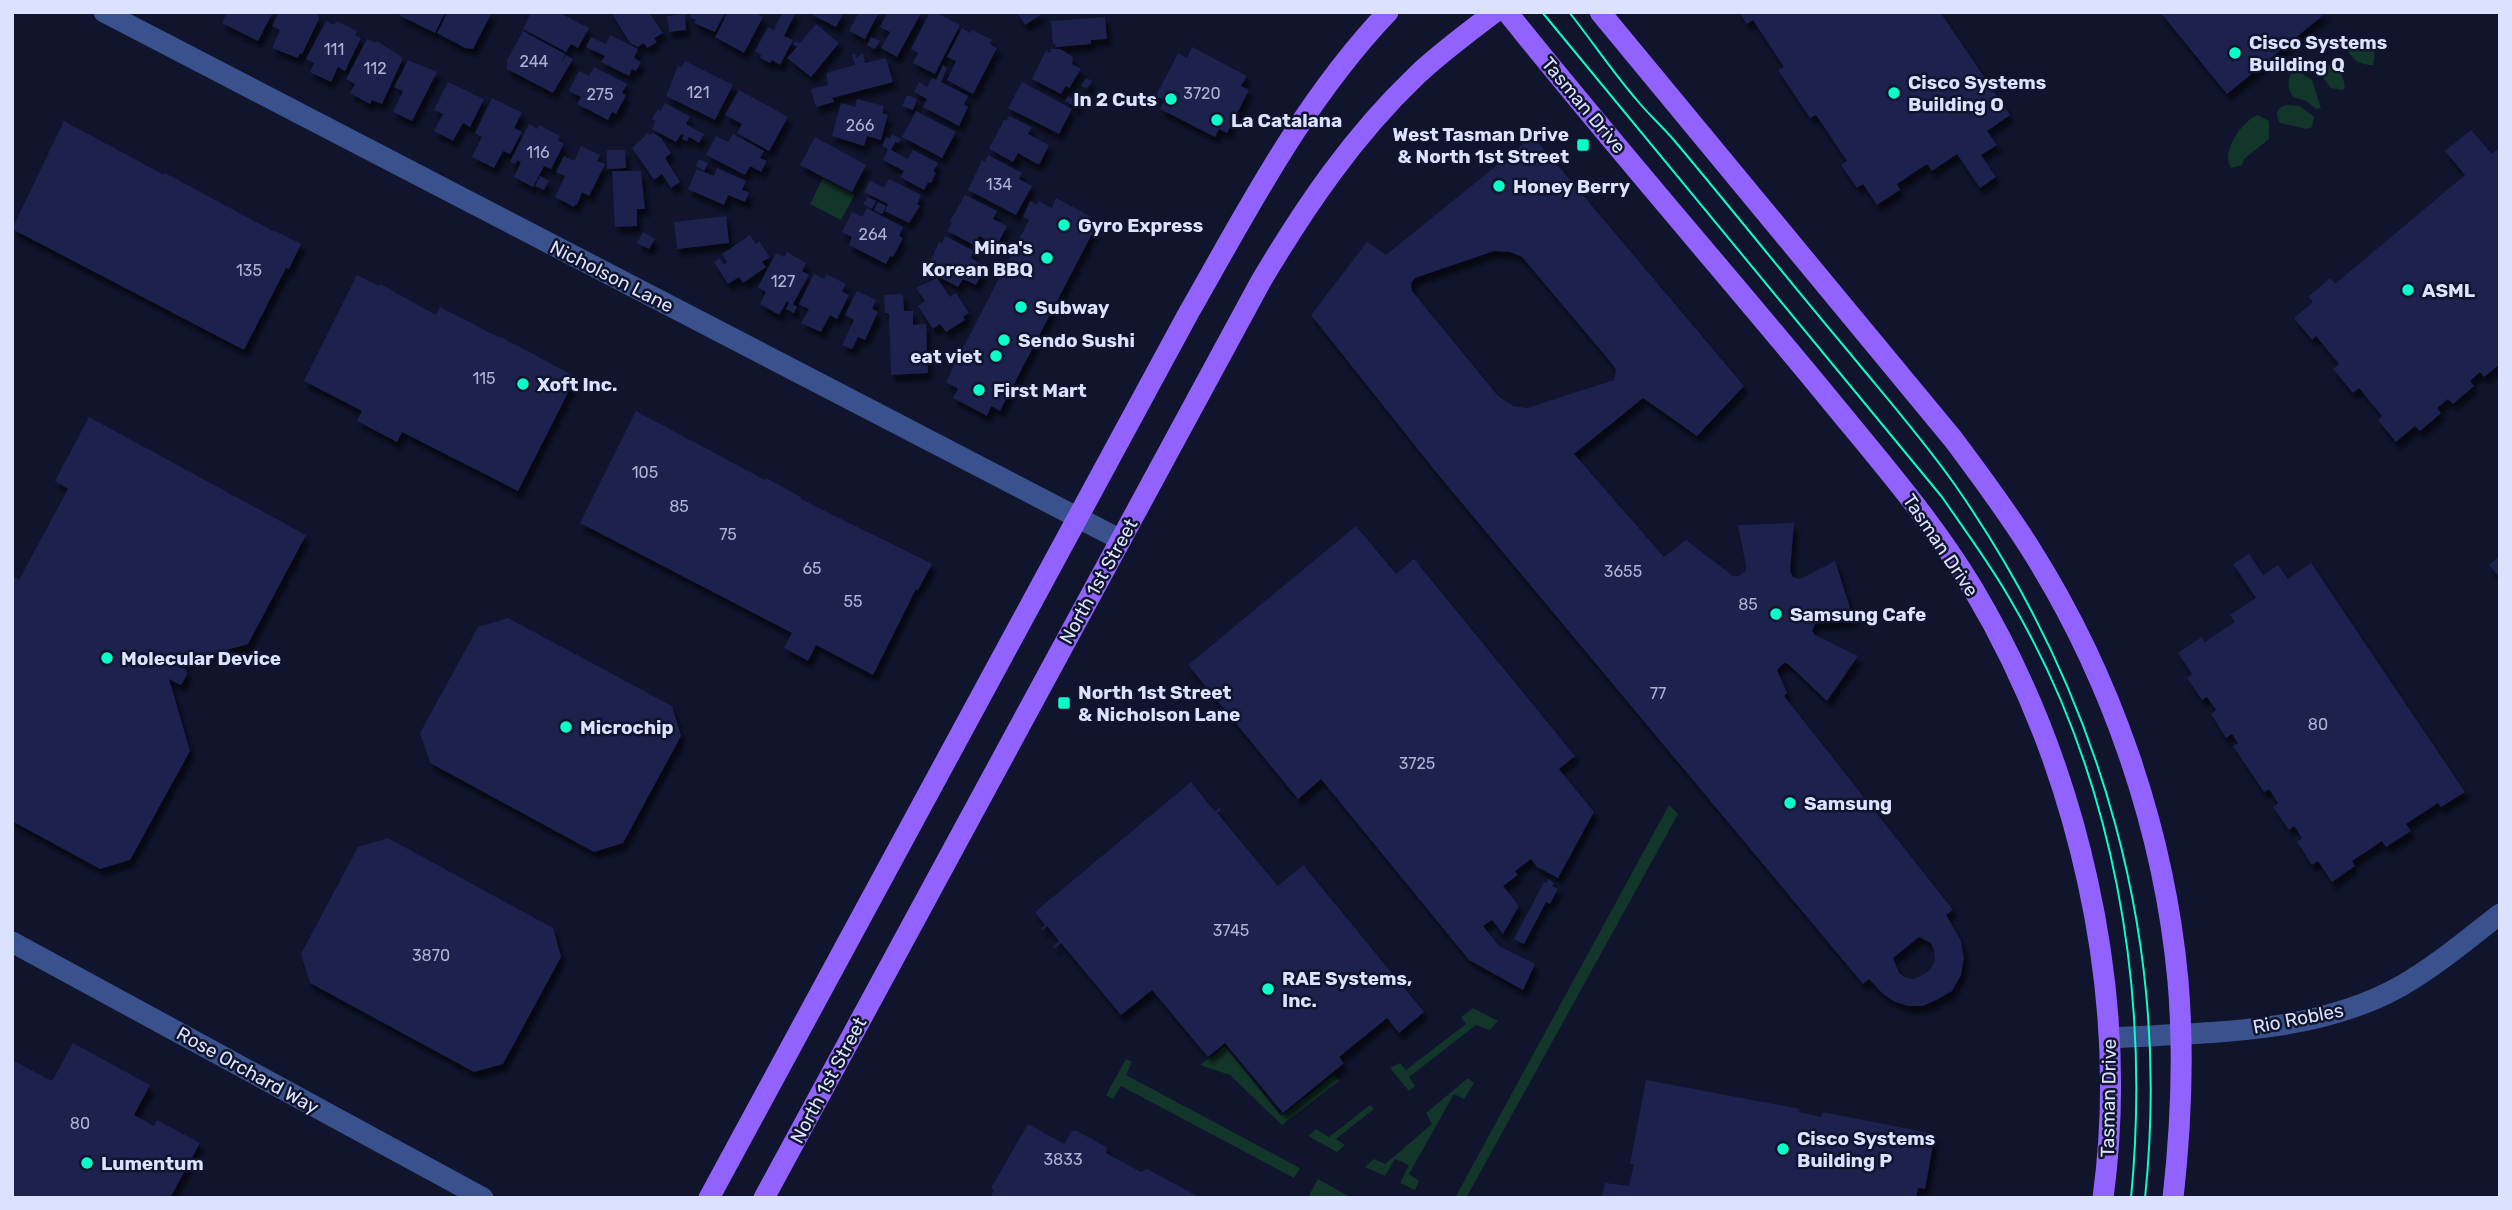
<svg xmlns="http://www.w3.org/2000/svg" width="2512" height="1210" viewBox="0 0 2512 1210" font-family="Rubik,sans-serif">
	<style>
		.green { fill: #13362a }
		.building { fill: #1b214e; fill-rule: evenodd; filter: url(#shadow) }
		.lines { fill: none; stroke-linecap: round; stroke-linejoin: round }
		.minor { stroke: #39518d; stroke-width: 21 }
		.major { stroke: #9262ff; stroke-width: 21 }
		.tram { stroke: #07ffc9; stroke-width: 2 }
		.poi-dot { fill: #07ffc9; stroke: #10142c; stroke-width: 2.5 }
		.labels { text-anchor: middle; stroke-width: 5; stroke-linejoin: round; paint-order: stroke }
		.number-label { font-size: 16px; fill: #abb2d3 }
		.poi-label { font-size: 19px; font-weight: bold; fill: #dbe2ff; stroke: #10142c; text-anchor: start }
		.street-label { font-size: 19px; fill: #dbe2ff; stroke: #10142c }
	</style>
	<defs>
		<filter id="shadow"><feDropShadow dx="4" dy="7" stdDeviation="2" flood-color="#0009"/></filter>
	</defs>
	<rect width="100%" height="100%" fill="#10142c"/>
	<!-- green -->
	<path class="green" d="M2356,38C2373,40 2377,49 2373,65C2356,65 2347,56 2346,40Z
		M2327,65H2335L2340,68L2345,86L2343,90L2331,88L2322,76L2323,69Z
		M2293,68L2312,80L2321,108L2316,109L2306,101L2293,97C2286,87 2288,80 2293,68Z
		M2287,105L2300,106L2314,117L2312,127L2307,129L2280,123C2275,114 2276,107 2287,105Z
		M2258,115L2269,121V139L2244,159L2242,165L2231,168C2220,152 2243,120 2258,115Z
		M823,178L855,194L841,220L810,204Z
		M1669,805L1678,814L1466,1198H1455Z
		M1473,1008L1498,1021L1490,1030L1476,1025L1409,1077L1415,1086L1409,1091L1390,1068L1400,1063L1406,1070L1466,1024L1461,1017Z
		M1225,1046L1281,1116L1334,1075L1339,1081L1282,1125L1230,1075L1200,1065Z
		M1126,1059L1132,1062L1126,1075L1300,1168L1294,1178L1121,1086L1113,1099L1106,1095Z
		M1468,1078L1474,1083L1464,1099L1454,1094L1409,1174L1419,1181L1415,1190L1400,1183L1409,1165L1395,1159L1385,1176L1365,1167L1374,1159L1385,1164L1432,1124L1426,1113Z
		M1370,1105L1374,1109L1336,1139L1345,1145L1337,1152L1308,1136L1316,1129L1329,1137Z
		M1318,1179L1352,1198H1313L1309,1195Z"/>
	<!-- building -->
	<path class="building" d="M227,12H273L258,41L222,23Z
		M279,12H314L318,15L319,19L302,54L300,53L298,58L272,48L280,30L272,26Z
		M400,12H445L435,33L399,15Z
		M448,12H492L473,49L465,48L437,33Z
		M531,12H558L589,28L578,48L571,44L566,52L523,29Z
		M611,12H649L663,33L654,38L657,42L647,48L644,43L638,47L630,43Z
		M692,12H725L715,32L694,23L696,20L690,17Z
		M728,12H754L763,17L744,53L715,37Z
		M783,12H796L784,36L793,40L780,65L772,60L770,63L760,58L761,55L755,51L768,27L774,30Z
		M807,12H844L836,27Z
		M854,12H879L865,39L849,31L858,14Z
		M888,12H919L920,15L897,57L881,48L890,32L880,27Z
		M930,12H935L960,25L935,74L913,63L918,53L911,49Z
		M1017,12H1045L1025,25Z
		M1739,12H1940L2010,115L1987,131L1997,145L1981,155L1996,177L1980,188L1957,154L1932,171L1927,164L1897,184L1900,190L1877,205L1863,184L1857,188L1841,165L1847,161L1816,115L1810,118L1778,70L1784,67L1753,20L1747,24Z
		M2160,12H2327L2227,94Z
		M685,14L686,30L669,32L667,16Z
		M1105,17L1107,39L1091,40V44L1056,47L1055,44H1053L1051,21Z
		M326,21L334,25L336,21L357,31L355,35L361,38L345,71L338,67L331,82L310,72L314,63L306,59Z
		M816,24L839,43L811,77L787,58L797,47L793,44L796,41L800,43Z
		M962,28L970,33L972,30L992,40L990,44L997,48L973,94L947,80L956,61L947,57Z
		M523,31L565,54L561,63L566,55L573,59L553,93L507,69V60Z
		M610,35L638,49L634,58L641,62L636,71L632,69L629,76L601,62L605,56L586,47L591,37L606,44Z
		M871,37L880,41L875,49L867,45Z
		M367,39L376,43L377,41L403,58L382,104L372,100L370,104L350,93L355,84L346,79Z
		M1192,47L1247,76L1241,86L1249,90L1227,133L1219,129L1215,137L1160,109L1164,100L1156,96L1178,53L1187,58Z
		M1051,49H1060L1073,57L1072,64L1081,69L1069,88L1066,86L1061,94L1032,79L1046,51L1050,53Z
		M863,53L865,63L886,58L893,82L832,98L834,102L816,107L811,89L828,85L826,73L855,65L852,54H855L856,58Z
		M408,60L437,72L412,121L393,112L403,91L394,87Z
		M685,61L733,85L715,120L666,96L678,66L681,68Z
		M943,65L947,68L941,82L968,96L964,104L968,107L959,126L923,107L927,99L914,92L919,82L927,87L932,78L936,80Z
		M594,67L627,84L622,93L626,95L616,114L612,112L608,120L577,104L581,97L569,91L579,71L589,76Z
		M1086,78L1092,81L1087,89L1081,86Z
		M448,82L484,99L470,127L463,123L453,141L434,131L443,114L434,110Z
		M1022,82L1072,109L1059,134L1008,108Z
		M739,90L788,117L769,151L737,133L742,124L725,115Z
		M907,95L917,99L913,110L902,106Z
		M1068,96L1079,103L1076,107L1065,101Z
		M492,98L522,113L514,128L522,132L510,154L503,151L494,168L472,157L482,137L475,133Z
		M857,99L884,106L882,113L888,115L881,140L867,136L864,146L832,136L841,103L855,107Z
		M665,103L690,117L686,124L704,134L699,143L689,137L687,141L682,139L684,135L681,134L676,142L652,129L656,121L652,119L658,109L661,111Z
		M916,111L956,132L942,158L902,137Z
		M1009,116L1032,127L1028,134L1049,145L1039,165L1018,153L1013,162L989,149L1004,120L1006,121Z
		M64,121L164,175L165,173L275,232V231L301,244L289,269L286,268L244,350L12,229Z
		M529,124L537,129L539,125L560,136L558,140L564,144L551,169L544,166L533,187L514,177L521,162L517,160L515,164L510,162Z
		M2471,130L2492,154L2500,147V364L2484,377L2480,372L2470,381L2474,386L2453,404L2448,399L2437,408L2441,413L2420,431L2415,426L2396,442L2378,420L2382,416L2359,388L2353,393L2333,369L2339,364L2316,336L2312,340L2294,318L2313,302L2308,297L2330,278L2335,284L2465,175L2445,151Z
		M648,133L649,135L653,133L661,138L671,153L665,158L680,182L671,188L662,174L654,180L632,148Z
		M733,134L764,151L760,158L767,161L761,172L750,166L745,175L706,155L716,136L728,142Z
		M892,134L901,139L898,143L895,142L891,150L908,159L913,150L938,163L933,171L936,173L931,183L928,182L924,190L900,177L904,171L883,160L888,149L882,146L886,137L890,139Z
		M1533,136L1744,386L1697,436L1643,398L1574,454L1664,557L1686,540L1733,576H1738L1746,571V566L1738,525L1794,523L1790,571L1793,577L1800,579L1835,561L1854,620L1815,624L1812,631L1815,635L1858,656L1827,701L1788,664L1784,663L1777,670L1787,693L1784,696L1953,910L1946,915L1961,941L1964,958L1961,975L1952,991L1938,999L1923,1006H1908L1895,1002L1883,994L1869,979L1863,984L1436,472L1311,315L1367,242L1386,255ZM1494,251L1510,252L1522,257L1613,365L1616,370L1614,380L1527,408L1513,406L1498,396L1412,291L1411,283L1415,278ZM1919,937L1931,943L1934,950L1935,961L1930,970L1921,976L1913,979L1905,977L1899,973L1893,958Z
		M815,137L866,165L852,192L800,165Z
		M581,146L600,155L597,161L605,164L589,196L582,192L577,205L576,204L574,207L555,197L565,176L556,172L564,156L574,161Z
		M607,150H625L626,168L607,169Z
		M988,155L1022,173L1019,179L1032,186L1016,215L968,190L982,160L985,162Z
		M699,159L708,163L704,171L696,166Z
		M717,168L746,181L742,190L749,192L745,202L728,195L724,205L688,189L697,169L714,176Z
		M612,171H641L645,209H637V226L615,227Z
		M540,176L549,181L544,190L535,186Z
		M889,179L921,195L917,204L920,206L909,223L885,211L888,204L864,192L870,180L884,188Z
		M965,195L997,211L993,219L1007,226L997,245L979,236L974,245L947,231L952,222L950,221Z
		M867,197L876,201L872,209L863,204Z
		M1056,198L1090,216L1085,225L1094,230L1000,411L991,406L987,416L953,398L958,389L946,382L956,361L950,358L955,349L961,352L1029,220L1023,217L1030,201L1037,205L1039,201L1052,208Z
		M878,202L886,206L882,214L874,210Z
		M867,208L903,227L899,236L903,238L893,257L890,256L886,264L849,245L852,237L842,232L852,212L862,217Z
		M726,216L729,243L677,249L674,222Z
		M643,232L655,239L649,249L637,243Z
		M750,235L756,244L759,241L770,257L762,262L766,267L743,283L739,277L728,284L714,262L720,258L724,265L727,262L722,254Z
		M945,236L974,251L971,258L986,266L976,285L963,279L958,287L926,270L939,242L942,243Z
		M787,252L806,263L802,271L809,275L793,304L797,307L794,313L786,309L789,303L787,301L779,315L760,304L766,292L758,287L776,253L784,257Z
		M814,274L824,279L826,274L846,284L842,291L849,295L837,319L830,315L821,332L801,323L809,309L799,304Z
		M357,275L379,286L380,284L436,315L440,307L500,338L501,337L576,377L518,491L402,432L397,442L357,421L362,411L304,381Z
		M937,278L950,297L956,293L969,313L963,317L965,320L946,332L940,324L933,329L918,306L925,301L916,288Z
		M857,291L876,300L872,309L878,312L865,340L858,337L852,349L842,345L854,320L845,315Z
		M903,294L904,311H913V325L926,324L928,373L891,375L889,313H885L884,295Z
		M636,411L765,480L766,478L801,497V499L932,564L918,590L916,589L873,675L816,645L808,661L784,648L792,633L580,523Z
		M89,417L306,535L248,644L177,664L186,670L187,674L182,684L180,685L169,679L190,751L130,860L100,869L12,821V576L19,580L68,489L55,481Z
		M1356,526L1396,574L1414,559L1575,756L1559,769L1594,812L1558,878L1537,867L1531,859L1515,871L1518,875L1503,886L1519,906L1503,934L1492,920L1483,926L1499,946L1535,964L1523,990L1469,960L1321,779L1298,799L1188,665Z
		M2249,554L2263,575L2278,565L2288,579L2311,563L2465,792L2441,807L2438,803L2406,824L2411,831L2386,847L2382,841L2352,861L2355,866L2332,882L2318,861L2312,865L2297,842L2302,838L2294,826L2289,830L2273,807L2278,803L2269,789L2264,792L2233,746L2238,743L2232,734L2226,738L2211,714L2216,710L2207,697L2202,700L2187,678L2192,674L2178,653L2202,637L2205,642L2235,622L2230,615L2256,598L2233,564Z
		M2500,556V578L2489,565Z
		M508,618L672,706L681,736L623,843L594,852L430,763L420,733L478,627Z
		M1191,782L1215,812L1219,808L1221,810L1217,813L1278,886L1303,865L1424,1012L1399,1033L1387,1018L1339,1057L1344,1063L1283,1113L1225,1043L1208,1057L1152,990L1121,1015L1061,943L1055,948L1053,947L1059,941L1047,926L1043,930L1041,928L1045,925L1035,912Z
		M388,838L553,928L561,957L503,1064L474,1072L310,983L301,954L358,847Z
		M1548,879L1554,883L1552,886L1558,889L1550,904L1546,902L1524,944L1514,939L1544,882L1547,883Z
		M73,1043L150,1085L134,1115L154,1126L157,1120L200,1143L170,1198H12V1060L52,1081Z
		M1646,1080L1800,1109L1799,1112L1821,1117L1822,1112L1935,1134L1925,1189L1918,1188L1916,1198H1602L1605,1183L1629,1186L1634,1164H1630Z
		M1028,1124L1064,1144L1071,1132L1075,1130L1107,1147L1106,1153L1141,1172L1147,1169L1201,1198H990L994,1190L991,1188Z"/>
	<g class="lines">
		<!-- minor -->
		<path class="minor" d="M104,12L1121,540
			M12,942L483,1198
			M2110,1038C2206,1032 2314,1035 2401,986C2436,966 2468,939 2500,914"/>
		<!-- major -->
		<path class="major" d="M1507,12C1609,140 1717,263 1821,389C1873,453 1929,516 1972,587C2078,764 2131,992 2103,1198
			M1600,12L1953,439C1980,475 2006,510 2030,548C2111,676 2164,829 2178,981C2184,1052 2181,1127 2173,1198
			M709,1198L1188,314C1248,209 1304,100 1388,12
			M764,1198L1261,281C1305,207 1353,136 1416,76C1440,53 1469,32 1495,12"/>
		<!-- tram -->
		<path class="tram" d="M1542,12L1942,497C1964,529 1987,560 2007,594C2115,775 2151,990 2131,1198
			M1569,12C1592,41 1612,71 1636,99C1647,113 1661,125 1673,139C1732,209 1789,281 1848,351C1884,395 1922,438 1955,485C2102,696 2172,941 2145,1198"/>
	</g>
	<!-- markers -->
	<g class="poi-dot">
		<circle cx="2235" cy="53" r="7"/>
		<circle cx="1894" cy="93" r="7"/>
		<circle cx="1171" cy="99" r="7"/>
		<circle cx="1217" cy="120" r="7"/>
		<rect x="1576" y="138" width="14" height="14" rx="3.5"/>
		<circle cx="1499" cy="186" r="7"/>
		<circle cx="1064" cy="225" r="7"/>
		<circle cx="1047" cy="258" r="7"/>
		<circle cx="2408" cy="290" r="7"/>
		<circle cx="1021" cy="307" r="7"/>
		<circle cx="1004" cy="340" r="7"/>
		<circle cx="996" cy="356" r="7"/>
		<circle cx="523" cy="384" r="7"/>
		<circle cx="979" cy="390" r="7"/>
		<circle cx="1776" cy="614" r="7"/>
		<circle cx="107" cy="658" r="7"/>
		<rect x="1057" y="696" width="14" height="14" rx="3.5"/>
		<circle cx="566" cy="727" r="7"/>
		<circle cx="1790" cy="803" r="7"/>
		<circle cx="1268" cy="989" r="7"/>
		<circle cx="1783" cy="1149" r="7"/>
		<circle cx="87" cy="1163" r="7"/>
	</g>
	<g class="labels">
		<!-- number labels -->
		<g class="number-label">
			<text x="334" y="55">111</text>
			<text x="534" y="67">244</text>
			<text x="375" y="74">112</text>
			<text x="698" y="98">121</text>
			<text x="1202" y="99">3720</text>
			<text x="600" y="100">275</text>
			<text x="860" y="131">266</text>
			<text x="538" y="158">116</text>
			<text x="999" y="190">134</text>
			<text x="873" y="240">264</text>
			<text x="249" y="276">135</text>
			<text x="783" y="287">127</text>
			<text x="484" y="384">115</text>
			<text x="645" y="478">105</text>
			<text x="679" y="512">85</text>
			<text x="728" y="540">75</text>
			<text x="812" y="574">65</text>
			<text x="1623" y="577">3655</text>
			<text x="853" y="607">55</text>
			<text x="1748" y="610">85</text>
			<text x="1658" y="699">77</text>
			<text x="2318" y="730">80</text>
			<text x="1417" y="769">3725</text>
			<text x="1231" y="936">3745</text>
			<text x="431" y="961">3870</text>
			<text x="80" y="1129">80</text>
			<text x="1063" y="1165">3833</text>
		</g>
		<!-- poi labels -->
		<g class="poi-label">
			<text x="2249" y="49">Cisco Systems<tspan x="2249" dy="22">Building Q</tspan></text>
			<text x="1908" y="89">Cisco Systems<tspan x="1908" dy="22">Building O</tspan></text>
			<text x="1157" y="106" text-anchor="end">In 2 Cuts</text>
			<text x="1231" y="127">La Catalana</text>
			<text x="1569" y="141" text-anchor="end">West Tasman Drive<tspan x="1569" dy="22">&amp; North 1st Street</tspan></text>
			<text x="1513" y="193">Honey Berry</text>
			<text x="1078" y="232">Gyro Express</text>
			<text x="1033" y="254" text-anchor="end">Mina's<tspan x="1033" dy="22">Korean BBQ</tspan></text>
			<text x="2422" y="297">ASML</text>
			<text x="1035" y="314">Subway</text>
			<text x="1018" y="347">Sendo Sushi</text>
			<text x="982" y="363" text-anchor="end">eat viet</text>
			<text x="537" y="391">Xoft Inc.</text>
			<text x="993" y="397">First Mart</text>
			<text x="1790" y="621">Samsung Cafe</text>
			<text x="121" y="665">Molecular Device</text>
			<text x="1078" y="699">North 1st Street<tspan x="1078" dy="22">&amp; Nicholson Lane</tspan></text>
			<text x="580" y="734">Microchip</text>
			<text x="1804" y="810">Samsung</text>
			<text x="1282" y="985">RAE Systems,<tspan x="1282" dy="22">Inc.</tspan></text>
			<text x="1797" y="1145">Cisco Systems<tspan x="1797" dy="22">Building P</tspan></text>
			<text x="101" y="1170">Lumentum</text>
		</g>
		<!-- street labels -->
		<g class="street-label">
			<text transform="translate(1584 105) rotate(50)" y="7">Tasman Drive</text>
			<text transform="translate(612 276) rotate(27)" y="7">Nicholson Lane</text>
			<text transform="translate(1941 545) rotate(56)" y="7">Tasman Drive</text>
			<text transform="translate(1098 581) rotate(-61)" y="7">North 1st Street</text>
			<text transform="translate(2298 1018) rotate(-11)" y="7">Rio Robles</text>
			<text transform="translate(248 1070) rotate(29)" y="7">Rose Orchard Way</text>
			<text transform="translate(828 1080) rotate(-62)" y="7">North 1st Street</text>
			<text transform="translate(2108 1098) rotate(-89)" y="7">Tasman Drive</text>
		</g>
	</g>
	<!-- border -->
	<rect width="2512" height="1210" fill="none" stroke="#dbe2ff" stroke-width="28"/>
</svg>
